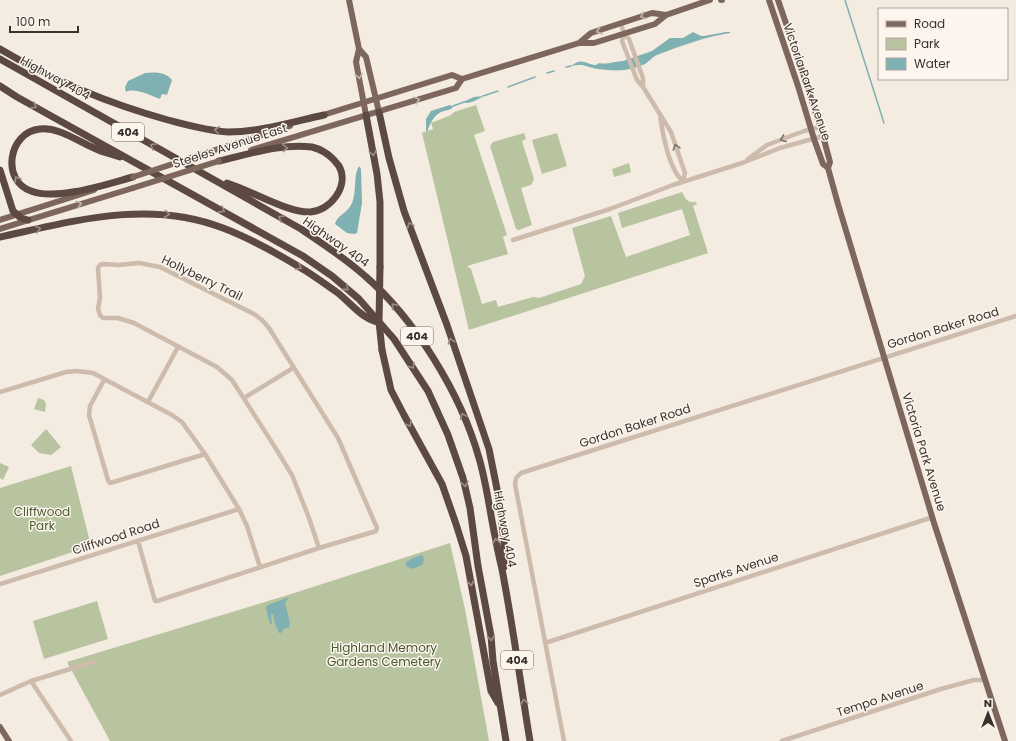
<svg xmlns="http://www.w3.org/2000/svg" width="1016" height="741" viewBox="0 0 1016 741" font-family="Poppins,sans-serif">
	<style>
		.green { fill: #b8c4a0 }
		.water { fill: #7fb0b2 }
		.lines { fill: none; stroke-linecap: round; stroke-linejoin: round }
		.stream { stroke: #7fb0b2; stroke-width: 1.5 }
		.minor { stroke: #cdbbac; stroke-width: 4.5 }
		.major { stroke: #7d675c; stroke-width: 6 }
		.highway { stroke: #5c4a42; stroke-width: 7 }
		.major-bridge { stroke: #7d675c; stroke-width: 6 }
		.highway-bridge { stroke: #5c4a42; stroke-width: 7 }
		.oneway { stroke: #c2b5ac }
		.oneway2 { stroke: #9c8e87 }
		.oneway3 { stroke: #7d6f65 }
		.labels { text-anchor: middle; stroke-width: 3; stroke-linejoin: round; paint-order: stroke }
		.shield { fill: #fbf5ee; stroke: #756b66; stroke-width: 1 }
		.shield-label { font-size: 11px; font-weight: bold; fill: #3b302b }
		.street-label { font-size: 12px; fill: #3b302b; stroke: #fbf5ee }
		.park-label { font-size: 12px; fill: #4a5a2e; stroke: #fbf5ee }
	</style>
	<rect width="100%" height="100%" fill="#f4ebe1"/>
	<!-- green -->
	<path class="green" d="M476,105L485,131L474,135L507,235L503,237L508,254L467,266L471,269L482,304L496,300L498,307L533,297L539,298L581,284L585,276L572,228L611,216L626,257L690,235L682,209L622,228L618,213L682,192C686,199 687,203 696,202L697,204L693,206L708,253L469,330L422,133L433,129L431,123L451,115L454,112Z
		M524,133L526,139L522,141L534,179L531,185L521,188L532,225L519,230L516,229L490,146L493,142Z
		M557,133L567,166L542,174L532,140Z
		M629,163L631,172L614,177L612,169Z
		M38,398L44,400L46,404L45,412L34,409Z
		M46,429L61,447L51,455L39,453L31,445Z
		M0,463L9,467L3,480L0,478Z
		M71,466L91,546L0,576V488Z
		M450,543L465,609L489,741H110L67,662L288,595Z
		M97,601L108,639L44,659L33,621Z"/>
	<!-- water -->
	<path class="water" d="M693,32L701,36H704L726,32H730V33C705,37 680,46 657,55C652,57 650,61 645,64C639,67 631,69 625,70C615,71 607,70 598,69C585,67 586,63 571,66C582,57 585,64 596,65L599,63C608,65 614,61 623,61L652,51L670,38H683Z
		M145,73C154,72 166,72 172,80L167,95L162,94L160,99C152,96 134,87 126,92L125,87L128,81Z
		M483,96L482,97C476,100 469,105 463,102L474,97Z
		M450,105L453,107C450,111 445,110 441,112C433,116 430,124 427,132L426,131V119L431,111Z
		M359,166L361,169L362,203L357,233L354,234L347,233L335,224C337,215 348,213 352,203C357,191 353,176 359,166Z
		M421,555H423L424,560L422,565L413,569L406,566V562L411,559Z
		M289,597L285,603L290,623L289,628H285L281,633H279L275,624L273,614H271L272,624L271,625L268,618L266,607L268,605Z"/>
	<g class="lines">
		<!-- stream -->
		<path class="stream" d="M845,0L884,123
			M566,67L571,66
			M547,73L554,71
			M508,87L535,77
			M483,96L498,91
			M453,106L464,102"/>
		<!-- minor -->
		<path class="minor" d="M621,24L624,34L629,39L643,78V87
			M624,34L622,41L637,80L643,87L671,132L685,173L683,181C669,170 662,132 660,114
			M748,159L767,145L804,131L820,127
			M513,240L610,209L673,185L742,163L780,148L823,136
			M104,380L90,406L89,415L108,480L110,483L117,481L205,454
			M0,392L66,372L77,371L93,373L172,415L182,422L205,454L239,509L247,526L260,567
			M244,398L293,368
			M148,402L178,347
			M138,541L155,601H157L319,548L373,532L376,531L377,528L338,438L269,328L262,320L254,314L160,267L139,263L119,265L103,264L100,265L98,268L100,298L98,309L100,315L103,318H118L134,323L217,367L232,380L273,444L292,475L309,518L319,548
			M0,584L239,509
			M545,643L933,517
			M31,681L71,741
			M0,695L31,681L93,662
			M564,741L515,484L516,478L521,473L1016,316
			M782,741L941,689L974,680H985"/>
		<!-- major -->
		<path class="major" d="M349,0L359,49L356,62L366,115
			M721,0H722
			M769,0L798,86L814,139L823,164L828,168
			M778,0L806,82L823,136L830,162L828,168L838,204L934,523L1005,741
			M579,43L591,33L652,13L666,15
			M359,49L366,57L379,112
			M320,116L452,75L462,79
			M251,150L456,88L462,79L579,43H594L655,24L666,15L710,0
			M212,151L290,126
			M0,220L94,190
			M0,229L133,188
			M0,727L9,741"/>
		<!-- highway -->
		<path class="highway" d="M0,49C52,80 110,104 168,120C187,125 208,131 228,132C260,132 292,122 324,115
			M0,59L301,229C323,244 345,258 365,276C415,319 461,394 479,458C487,485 490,514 496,541C498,554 502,567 504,580C514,633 521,687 530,741
			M0,86L17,97L303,256L332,276L359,299L394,339L428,391L448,435L463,478L470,508L478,566L491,636L493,661L506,741
			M379,112L389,158L404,211L447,325L489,449L499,499L504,540V567
			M366,115L377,174L380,202V267
			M120,157C111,154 102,152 94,148C77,141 59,127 40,129C8,132 1,181 31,191C57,201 107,184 133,177
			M219,161C249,154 282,143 312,147C320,149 327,153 333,159C335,161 337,164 339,166C350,186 330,211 310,212C288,213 250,190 227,183
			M0,170L13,211L21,218L28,220
			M0,237C74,221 149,199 223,228C252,239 280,255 306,271C317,278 328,286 338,293C348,301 356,311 366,317C370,320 375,321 380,323
			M382,350L391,390L404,415L442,484L456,524L466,556L491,691L498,703"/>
		<!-- major-bridge -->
		<path class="major-bridge" d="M133,177L212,151
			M133,188L219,161"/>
		<!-- highway-bridge -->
		<path class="highway-bridge" d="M380,267L379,322L382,350"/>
	</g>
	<!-- one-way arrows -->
	<defs><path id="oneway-chevron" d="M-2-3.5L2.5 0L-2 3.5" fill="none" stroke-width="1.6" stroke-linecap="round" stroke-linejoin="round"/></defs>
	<g class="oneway">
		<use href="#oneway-chevron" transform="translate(643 16) rotate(161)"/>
		<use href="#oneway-chevron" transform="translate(599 31) rotate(161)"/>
		<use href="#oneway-chevron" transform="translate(359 76) rotate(79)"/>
		<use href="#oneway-chevron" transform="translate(417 100) rotate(-18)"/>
		<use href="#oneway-chevron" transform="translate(79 204) rotate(-17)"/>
	</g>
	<g class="oneway2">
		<use href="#oneway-chevron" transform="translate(34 106) rotate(29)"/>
		<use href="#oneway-chevron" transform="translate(217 130) rotate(-173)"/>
		<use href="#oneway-chevron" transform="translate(153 146) rotate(-151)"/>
		<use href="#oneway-chevron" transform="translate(285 148) rotate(-3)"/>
		<use href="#oneway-chevron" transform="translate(373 153) rotate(79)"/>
		<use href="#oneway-chevron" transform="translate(17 179) rotate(-123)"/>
		<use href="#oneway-chevron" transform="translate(222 210) rotate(29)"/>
		<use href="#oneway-chevron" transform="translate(167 214) rotate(7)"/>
		<use href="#oneway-chevron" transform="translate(281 218) rotate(-150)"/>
		<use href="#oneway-chevron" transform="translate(410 225) rotate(-111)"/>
		<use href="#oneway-chevron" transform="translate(38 229) rotate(-13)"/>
		<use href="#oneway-chevron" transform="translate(299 267) rotate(30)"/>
		<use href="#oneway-chevron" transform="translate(346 288) rotate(40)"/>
		<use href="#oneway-chevron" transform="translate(394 306) rotate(-131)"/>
		<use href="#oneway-chevron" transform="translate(451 341) rotate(-108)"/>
		<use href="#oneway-chevron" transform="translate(412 366) rotate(57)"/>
		<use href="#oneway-chevron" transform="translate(463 416) rotate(-114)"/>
		<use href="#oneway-chevron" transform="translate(409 424) rotate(61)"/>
		<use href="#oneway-chevron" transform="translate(465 484) rotate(77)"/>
		<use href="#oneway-chevron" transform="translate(496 541) rotate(-101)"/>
		<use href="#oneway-chevron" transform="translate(471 583) rotate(79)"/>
		<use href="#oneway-chevron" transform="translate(491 638) rotate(84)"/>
		<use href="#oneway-chevron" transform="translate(524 702) rotate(-99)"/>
	</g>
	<g class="oneway3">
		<use href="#oneway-chevron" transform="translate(783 139) rotate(159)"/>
		<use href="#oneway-chevron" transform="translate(676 147) rotate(-108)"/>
	</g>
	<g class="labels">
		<!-- shield labels -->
		<g class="shield">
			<rect x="112" y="123" width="32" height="18" rx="3"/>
			<rect x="401" y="327" width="32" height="18" rx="3"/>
			<rect x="501" y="651" width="32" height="18" rx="3"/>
		</g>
		<g class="shield-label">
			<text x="128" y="136">404</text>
			<text x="417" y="340">404</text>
			<text x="517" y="664">404</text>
		</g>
		<!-- street labels -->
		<g class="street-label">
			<text transform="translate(55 78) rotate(29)" y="4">Highway 404</text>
			<text transform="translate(807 82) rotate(71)" y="4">Victoria Park Avenue</text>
			<text transform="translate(230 146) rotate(-18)" y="4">Steeles Avenue East</text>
			<text transform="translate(336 242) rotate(35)" y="4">Highway 404</text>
			<text transform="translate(202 278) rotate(26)" y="4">Hollyberry Trail</text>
			<text transform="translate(943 328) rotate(-17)" y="4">Gordon Baker Road</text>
			<text transform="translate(635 426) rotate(-18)" y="4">Gordon Baker Road</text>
			<text transform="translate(924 452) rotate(73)" y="4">Victoria Park Avenue</text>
			<text transform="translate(505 529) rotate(79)" y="4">Highway 404</text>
			<text transform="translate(116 537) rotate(-18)" y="4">Cliffwood Road</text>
			<text transform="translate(736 570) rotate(-18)" y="4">Sparks Avenue</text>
			<text transform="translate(880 699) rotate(-18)" y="4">Tempo Avenue</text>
		</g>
		<!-- park labels -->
		<g class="park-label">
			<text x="42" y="516">Cliffwood<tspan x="42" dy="14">Park</tspan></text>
			<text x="384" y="652">Highland Memory<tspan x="384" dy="14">Gardens Cemetery</tspan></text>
		</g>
	</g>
	<!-- legend -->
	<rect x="878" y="8" width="130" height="72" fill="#fbf5ee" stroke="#aea6a0"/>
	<rect x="886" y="21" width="20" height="6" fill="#7d675c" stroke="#aea6a0"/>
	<text x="914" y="28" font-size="12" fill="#3b302b">Road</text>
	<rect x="886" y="38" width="20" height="12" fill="#b8c4a0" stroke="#aea6a0"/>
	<text x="914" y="48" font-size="12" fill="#3b302b">Park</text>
	<rect x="886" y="58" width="20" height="12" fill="#7fb0b2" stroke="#aea6a0"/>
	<text x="914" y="68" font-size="12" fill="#3b302b">Water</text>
	<!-- north arrow -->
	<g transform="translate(988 713)" stroke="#fbf5ee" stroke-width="3" paint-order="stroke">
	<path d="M0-3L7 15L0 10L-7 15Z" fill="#3b302b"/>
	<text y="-6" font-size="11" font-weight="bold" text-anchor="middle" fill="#3b302b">N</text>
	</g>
	<!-- scale -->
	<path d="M10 26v6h68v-6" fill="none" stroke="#3b302b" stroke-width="2"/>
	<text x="16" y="26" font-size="12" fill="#3b302b" stroke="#fbf5ee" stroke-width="3" paint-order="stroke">100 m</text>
</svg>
